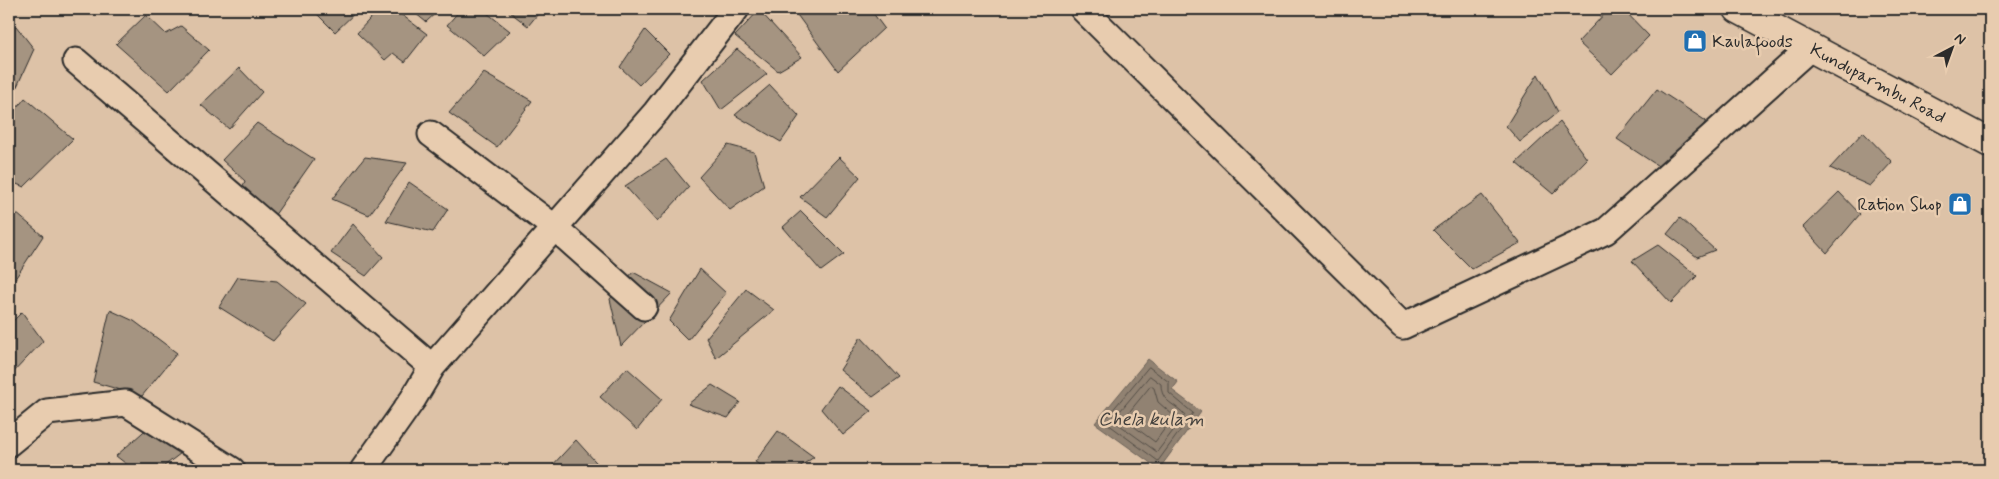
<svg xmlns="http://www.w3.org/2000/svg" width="1999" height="479" viewBox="0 0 1999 479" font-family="Mynerve,sans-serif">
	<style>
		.water { fill: #918272; stroke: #685f56 }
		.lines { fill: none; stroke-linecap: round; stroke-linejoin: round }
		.shore { stroke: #544e47; stroke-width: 1 }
		.building { fill: #a59481; stroke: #2b2b2b }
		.minor-casing { stroke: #2b2b2b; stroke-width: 29 }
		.secondary-casing { stroke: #2b2b2b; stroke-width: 31 }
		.minor { stroke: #e8ccaf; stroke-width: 25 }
		.secondary { stroke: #e8ccaf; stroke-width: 28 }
		.labels { text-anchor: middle; stroke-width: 5; stroke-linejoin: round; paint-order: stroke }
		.poi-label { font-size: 18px; fill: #2b2b2b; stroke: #e8ccaf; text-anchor: start }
		.street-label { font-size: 18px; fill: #2b2b2b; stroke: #e8ccaf }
		.water-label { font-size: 19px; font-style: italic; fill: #44413d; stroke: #e8ccaf }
	</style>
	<rect width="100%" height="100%" fill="#ddc2a7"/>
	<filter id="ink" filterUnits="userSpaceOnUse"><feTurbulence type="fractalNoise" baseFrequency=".02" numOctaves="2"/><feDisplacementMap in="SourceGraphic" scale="10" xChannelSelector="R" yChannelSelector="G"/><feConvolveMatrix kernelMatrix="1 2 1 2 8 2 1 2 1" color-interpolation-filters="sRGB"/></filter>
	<g filter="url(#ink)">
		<!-- water -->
		<path class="water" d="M1148,359L1178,382L1172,390L1201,412L1159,469L1095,423Z"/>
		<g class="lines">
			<!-- shore -->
			<path class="shore" d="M1149,367L1169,382V393L1193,413L1158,461L1104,421Z
				M1150,376L1161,384C1161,403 1175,403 1185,415L1157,452L1113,420Z
				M1151,386L1154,388L1158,402L1174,416L1155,442L1124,419Z"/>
		</g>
		<!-- building -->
		<path class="building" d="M312,9H354L356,12L335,32Z
			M379,9H394L427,34L405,62L393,53L385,60L357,33Z
			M410,9H440L426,22Z
			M461,9H482L510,31L484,56L447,25Z
			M506,9H542L528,26Z
			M799,9H870L884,28L838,71L795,12Z
			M1609,9H1623L1649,36L1612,74L1578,42Z
			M759,10L802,57L778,71L735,36Z
			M146,15L166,34L181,26L209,50L169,91L116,44Z
			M16,26L34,49L15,91L9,88V31Z
			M645,30L669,54L639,85L620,67Z
			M737,49L767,74L721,110L703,80Z
			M239,68L262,92L229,129L201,105Z
			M484,73L532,101L497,147L449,113Z
			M1538,74L1558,112L1520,142L1506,126Z
			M770,85L799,116L781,142L735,115Z
			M1657,89L1706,121L1672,175L1617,139Z
			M25,98L73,139L24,187L9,181V118Z
			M1560,122L1587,159L1553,194L1516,163Z
			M257,123L314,159L272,219L239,196L245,181L222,160Z
			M1863,132L1892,162L1870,186L1830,168Z
			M728,145L754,152L764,186L730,210L699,177Z
			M365,157L407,163L369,215L332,199Z
			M839,157L860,177L827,217L800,197Z
			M666,159L689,187L657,222L625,186Z
			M409,182L448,209L433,232L386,221Z
			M1839,192L1860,214L1827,253L1803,227Z
			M1482,195L1520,243L1472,269L1433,230Z
			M9,207L43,236L9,288Z
			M801,211L844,254L821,271L783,227Z
			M1680,218L1715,250L1697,257L1667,234Z
			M353,224L383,257L366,276L331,253Z
			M1658,245L1697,276L1671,303L1632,261Z
			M700,269L726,293L688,340L669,321Z
			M633,272L672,293L621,346L610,299Z
			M238,277L277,281L306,304L273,341L219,307Z
			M746,289L774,310L716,358L706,338Z
			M110,310L134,321L177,353L142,396L93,382Z
			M22,312L43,341L9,377V325Z
			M861,337L899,378L873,397L840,370Z
			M627,368L662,399L637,430L600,397Z
			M712,385L740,402L728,418L688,404Z
			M838,386L872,411L843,435L821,409Z
			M151,425L185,450L159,470H134L116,456Z
			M778,431L814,457L795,470H768L755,462Z
			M576,440L603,470H548Z"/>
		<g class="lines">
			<!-- minor casing -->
			<g class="minor-casing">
				<path id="minor" d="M1083,9L1403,326L1606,231L1811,47
					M76,61L432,367
					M431,134L554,227L644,307
					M9,443L47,412L126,403L232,470
					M363,470L413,399L432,367L656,112L736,9"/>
			</g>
			<!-- secondary casing -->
			<g class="secondary-casing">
				<path id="secondary" d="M1738,9L1990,143"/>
			</g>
			<!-- minor -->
			<use href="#minor" class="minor"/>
			<!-- secondary -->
			<use href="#secondary" class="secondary"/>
		</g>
	</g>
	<!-- icons -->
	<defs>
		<g id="shop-square" transform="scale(1.25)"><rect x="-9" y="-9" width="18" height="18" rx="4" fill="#1f6fb2" stroke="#e8ccaf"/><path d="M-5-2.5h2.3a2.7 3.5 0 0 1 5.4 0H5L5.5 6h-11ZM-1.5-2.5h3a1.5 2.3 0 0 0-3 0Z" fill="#fff"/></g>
	</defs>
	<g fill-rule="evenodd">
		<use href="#shop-square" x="1695" y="41"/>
		<use href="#shop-square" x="1960" y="204"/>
	</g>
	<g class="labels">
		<!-- poi labels -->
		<g class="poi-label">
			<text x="1712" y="47">Kaulafoods</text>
			<text x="1942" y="210" text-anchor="end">Ration Shop</text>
		</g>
		<!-- street labels -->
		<g class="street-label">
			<text transform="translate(1878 83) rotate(28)" y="6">Kunduparmbu Road</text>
		</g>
		<!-- water labels -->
		<g class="water-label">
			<text x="1151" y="425">Chela kulam</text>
		</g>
	</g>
	<!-- margin -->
	<rect width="1999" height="479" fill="none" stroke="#e8ccaf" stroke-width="30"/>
	<rect x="15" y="15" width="1969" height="449" fill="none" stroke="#2b2b2b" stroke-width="2" filter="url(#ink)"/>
	<!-- north arrow -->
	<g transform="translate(1952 48) rotate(41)" stroke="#e8ccaf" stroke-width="4" paint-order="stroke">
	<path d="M0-4L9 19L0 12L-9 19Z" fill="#2b2b2b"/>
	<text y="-8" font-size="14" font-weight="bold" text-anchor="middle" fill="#2b2b2b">N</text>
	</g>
</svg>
